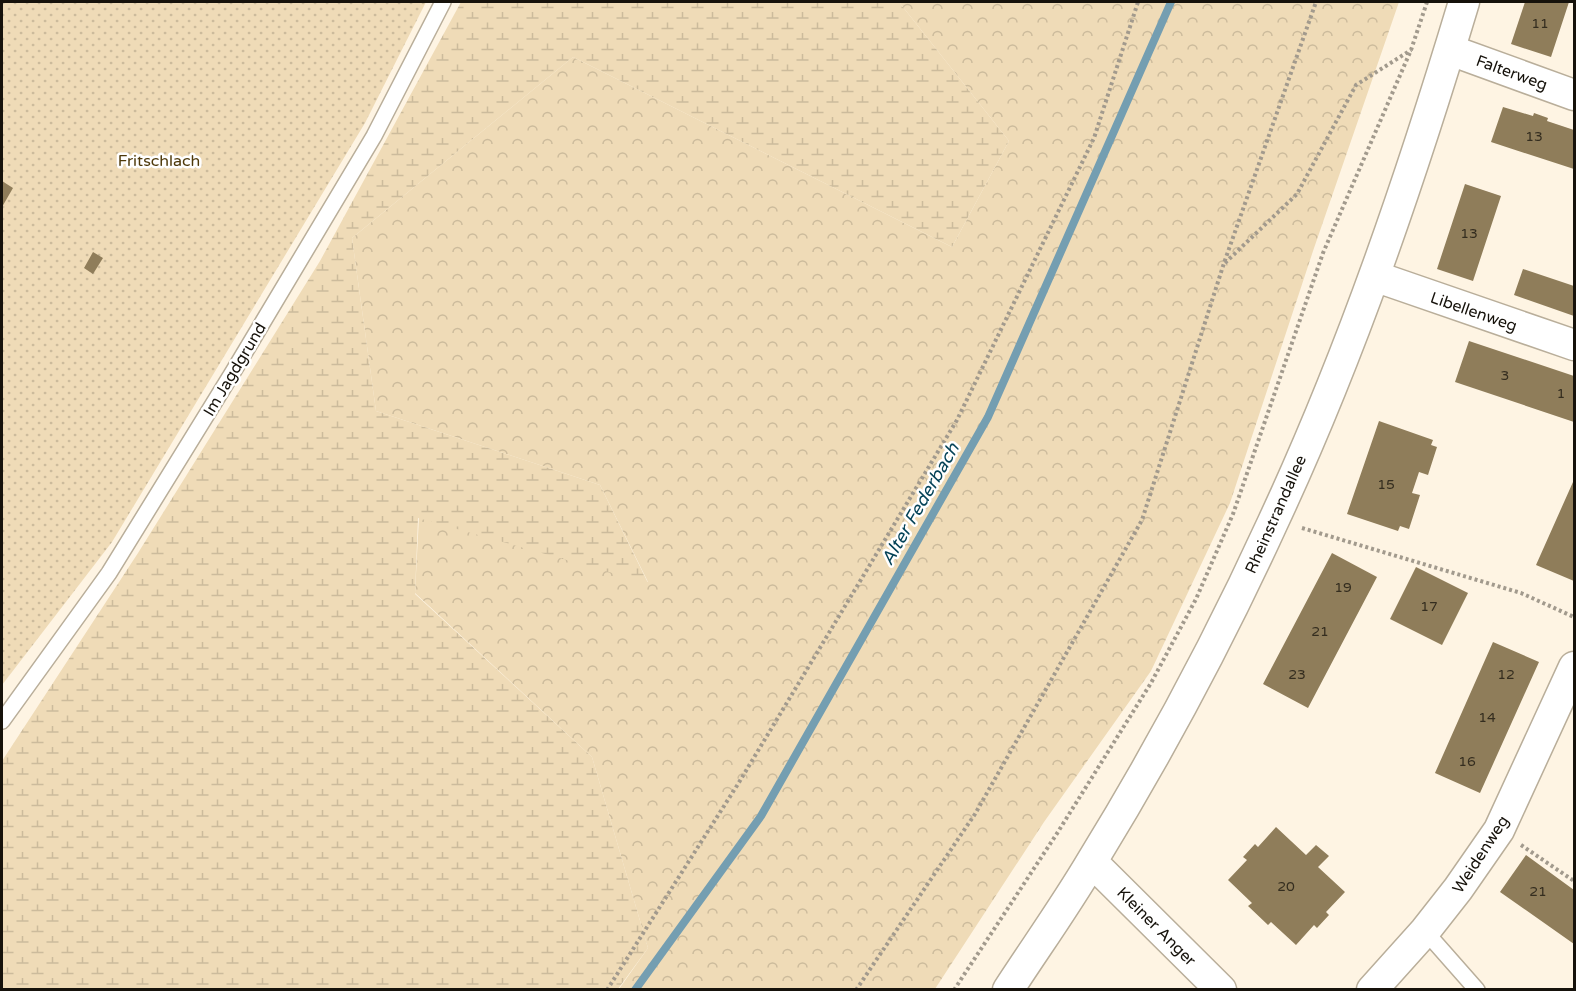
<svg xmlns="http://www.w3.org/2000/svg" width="1576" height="991" viewBox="0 0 1576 991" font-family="'Varela Round',sans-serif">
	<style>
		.forest { fill: url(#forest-crowns) }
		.wetland { fill: url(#wetland-marsh) }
		.garden { fill: url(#garden-dots) }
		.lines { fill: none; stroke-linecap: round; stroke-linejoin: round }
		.stream { stroke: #749eb1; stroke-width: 8 }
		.building { fill: #8f7d5a }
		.service-casing { stroke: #b9ae9a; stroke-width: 18 }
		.minor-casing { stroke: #b9ae9a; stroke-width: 33 }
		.path { stroke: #a29a8d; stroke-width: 4; stroke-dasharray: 3 3; stroke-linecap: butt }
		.service { stroke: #fff; stroke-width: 15 }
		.minor { stroke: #fff; stroke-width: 30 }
		.labels { text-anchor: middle; stroke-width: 5; stroke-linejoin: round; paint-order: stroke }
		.number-label { font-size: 14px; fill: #342d1f }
		.street-label { font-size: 16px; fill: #16120b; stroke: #fff }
		.park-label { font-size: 16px; fill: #4e390a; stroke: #fff }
		.water-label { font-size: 18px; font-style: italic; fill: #054358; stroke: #fff }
	</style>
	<defs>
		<pattern id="forest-crowns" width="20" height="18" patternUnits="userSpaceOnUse" patternTransform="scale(1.5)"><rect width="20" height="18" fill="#efdbb7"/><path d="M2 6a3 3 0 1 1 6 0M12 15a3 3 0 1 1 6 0" fill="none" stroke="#ccbb9c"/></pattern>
		<pattern id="wetland-marsh" width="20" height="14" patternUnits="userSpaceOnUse" patternTransform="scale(1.5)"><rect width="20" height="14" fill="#efdbb7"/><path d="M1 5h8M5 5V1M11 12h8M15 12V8" fill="none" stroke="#ccbb9c"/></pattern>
		<pattern id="garden-dots" width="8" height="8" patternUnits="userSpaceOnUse" patternTransform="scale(1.5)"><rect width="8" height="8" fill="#efdbb7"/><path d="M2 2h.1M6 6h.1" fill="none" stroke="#ccbb9c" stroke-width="1.8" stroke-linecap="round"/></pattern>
	</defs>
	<rect width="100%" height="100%" fill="#fef4e3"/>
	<!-- forest -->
	<path class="forest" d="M899,2H1399L1313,251L1230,503L1151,671L1044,822L935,989H619L648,948L592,757L415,593L419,517L648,582L600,485L376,411L352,238L573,57L952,247L1009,141Z"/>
	<!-- wetland -->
	<path class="wetland" d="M461,2H899L1009,141L952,247L573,57L352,238L376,411L600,485L648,583L418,518L415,594L592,757L648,948L618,989H2V761L138,553L320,261Z"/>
	<!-- garden -->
	<path class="garden" d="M2,2H426L365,123L112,542L2,685Z"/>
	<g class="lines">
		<!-- stream -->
		<path class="stream" d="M635,990L761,816L988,417L1171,2"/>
	</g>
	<!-- building -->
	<path class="building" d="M1525,2H1569L1551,57L1511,44Z
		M1503,107L1533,116L1534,113L1548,118L1547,121L1574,130V169L1491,142Z
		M2,181L13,188L2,207Z
		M1465,184L1501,196L1473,281L1437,269Z
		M93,252L103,258L93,274L84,268Z
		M1523,269L1574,286V316L1514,295Z
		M1469,341L1574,376V422L1455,382Z
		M1379,421L1433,440L1431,445L1437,447L1428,475L1419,472L1412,493L1420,495L1409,529L1400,526L1398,531L1347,514Z
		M1573,482L1574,483V581L1536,565Z
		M1332,553L1377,577L1308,708L1263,684Z
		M1416,567L1468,593L1442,645L1390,619Z
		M1493,642L1539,662L1480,793L1435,773Z
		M1276,827L1306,855L1316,845L1329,856L1318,867L1345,892L1326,912L1329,915L1317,928L1314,925L1296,945L1271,922L1268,925L1248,906L1252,903L1228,880L1247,860L1243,857L1255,844L1258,847Z
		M1526,855L1574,890V944L1500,892Z"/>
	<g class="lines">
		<!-- service casing -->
		<g class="service-casing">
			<path id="service" d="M2,721L109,573L233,372L374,136L443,2
				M1425,931L1477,990"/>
		</g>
		<!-- minor casing -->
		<g class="minor-casing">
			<path id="minor" d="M1450,50L1574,95
				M1374,276L1574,345
				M1092,862L1221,990
				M1008,990C1036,947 1066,905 1092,861C1159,752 1220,638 1273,522C1351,355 1411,178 1464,2
				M1372,990L1425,931L1458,889L1499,830L1574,667"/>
		</g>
		<!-- path -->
		<path class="path" d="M1225,263L1297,194L1356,85L1411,50
			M1302,528L1521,593L1574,617
			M1521,845L1574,881
			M607,990L738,784L957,420L1094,138L1138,2
			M856,990L975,814L1142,520L1224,263L1316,2
			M954,990L1056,835L1151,683L1196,599L1233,514L1323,253L1411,50L1427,2"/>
		<!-- service -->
		<use href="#service" class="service"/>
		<!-- minor -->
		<use href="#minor" class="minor"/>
	</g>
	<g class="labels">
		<!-- number labels -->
		<g class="number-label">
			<text x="1540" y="28">11</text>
			<text x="1534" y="141">13</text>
			<text x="1469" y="238">13</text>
			<text x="1505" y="380">3</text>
			<text x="1561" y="398">1</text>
			<text x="1386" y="489">15</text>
			<text x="1343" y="592">19</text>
			<text x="1429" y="611">17</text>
			<text x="1320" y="636">21</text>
			<text x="1297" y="679">23</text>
			<text x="1506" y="679">12</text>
			<text x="1487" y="722">14</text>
			<text x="1467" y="766">16</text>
			<text x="1286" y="891">20</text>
			<text x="1538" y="896">21</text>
		</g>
		<!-- street labels -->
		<g class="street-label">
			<text transform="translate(1512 72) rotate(20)" y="6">Falterweg</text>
			<text transform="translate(1474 311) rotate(19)" y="6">Libellenweg</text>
			<text transform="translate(234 369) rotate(-59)" y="6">Im Jagdgrund</text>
			<text transform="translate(1275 514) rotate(-66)" y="6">Rheinstrandallee</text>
			<text transform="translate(1480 854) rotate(-57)" y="6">Weidenweg</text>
			<text transform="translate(1157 926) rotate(45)" y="6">Kleiner Anger</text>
		</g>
		<!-- park labels -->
		<g class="park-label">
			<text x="159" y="166">Fritschlach</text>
		</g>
		<!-- water labels -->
		<g class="water-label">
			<text transform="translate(920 504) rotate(-60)" y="6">Alter Federbach</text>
		</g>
	</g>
	<!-- border -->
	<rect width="1576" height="991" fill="none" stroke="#16120b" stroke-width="6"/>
</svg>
